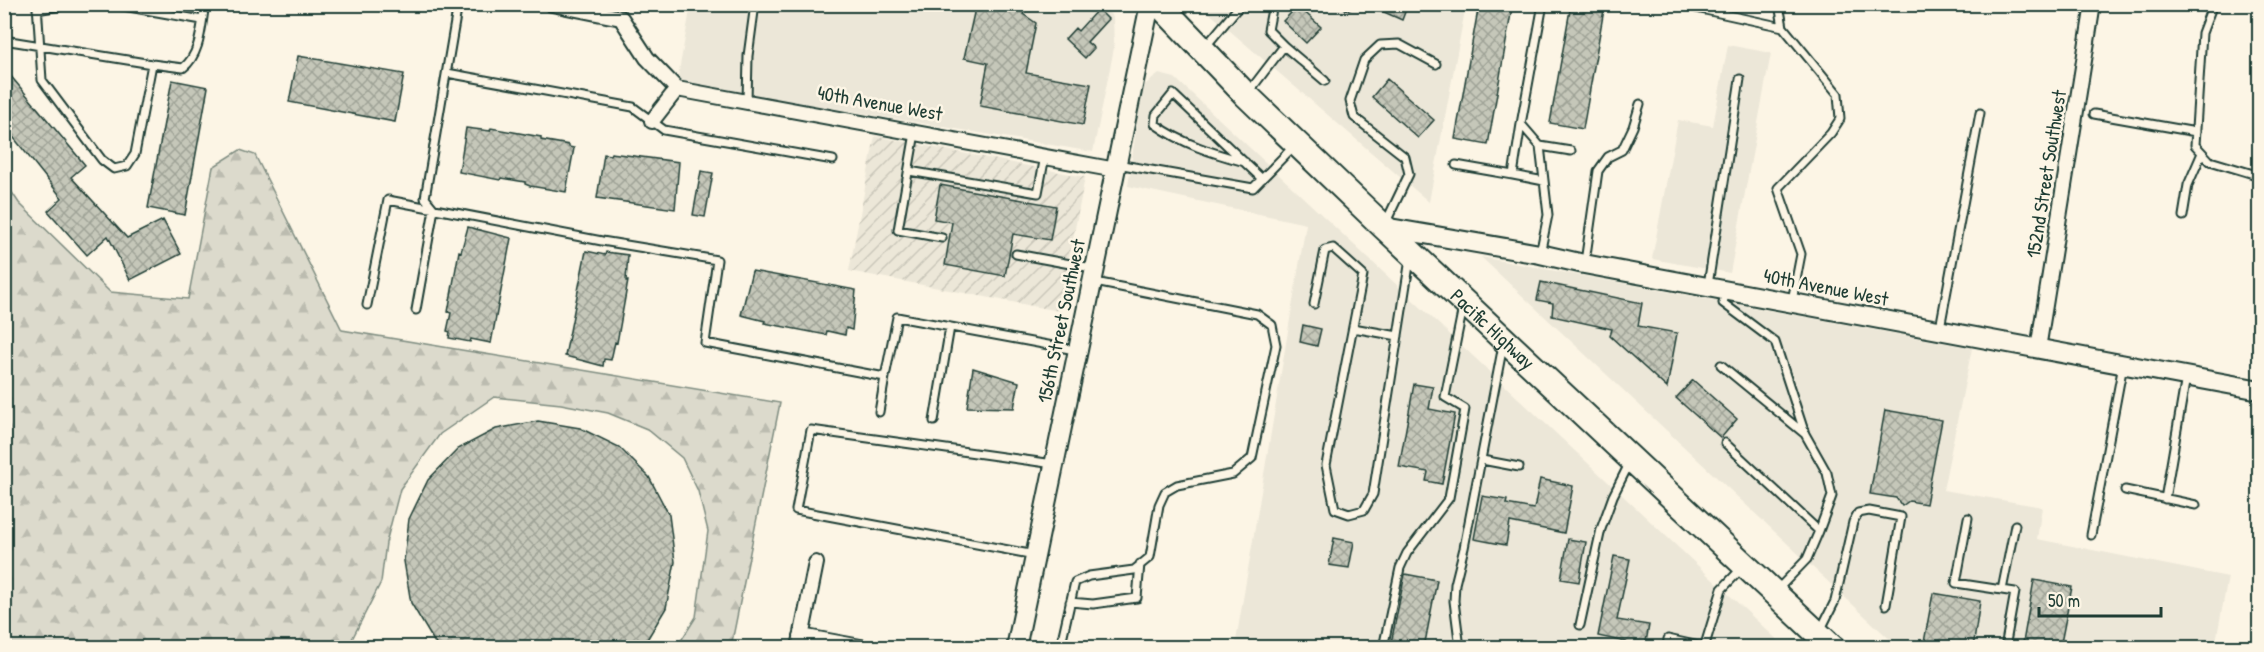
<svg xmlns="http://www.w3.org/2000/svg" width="2264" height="652" viewBox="0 0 2264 652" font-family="'Patrick Hand',sans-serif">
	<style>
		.built { fill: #ece7d8 }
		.industrial { fill: url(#industrial-furrows) }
		.forest { fill: url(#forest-firs); stroke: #7e8c80; stroke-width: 1.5 }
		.building { fill: url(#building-cross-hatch); stroke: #1f3d34; stroke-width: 1.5 }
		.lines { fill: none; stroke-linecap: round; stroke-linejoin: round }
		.lane-casing { stroke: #1f3d34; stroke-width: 11 }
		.street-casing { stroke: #1f3d34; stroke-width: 18 }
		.secondary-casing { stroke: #1f3d34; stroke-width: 22 }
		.highway-casing { stroke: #1f3d34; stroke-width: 28 }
		.lane { stroke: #fcf5e5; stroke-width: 7 }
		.street { stroke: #fcf5e5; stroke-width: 14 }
		.secondary { stroke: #fcf5e5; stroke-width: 18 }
		.highway { stroke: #fcf5e5; stroke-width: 24 }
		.labels { text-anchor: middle; stroke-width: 5; stroke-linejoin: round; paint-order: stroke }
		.street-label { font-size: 20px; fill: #1f3d34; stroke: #fcf5e5 }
	</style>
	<defs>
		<pattern id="industrial-furrows" width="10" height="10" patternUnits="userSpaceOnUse" patternTransform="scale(1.5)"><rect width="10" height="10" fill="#ece7d8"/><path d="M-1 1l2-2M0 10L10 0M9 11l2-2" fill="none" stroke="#cac7ba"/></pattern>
		<pattern id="forest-firs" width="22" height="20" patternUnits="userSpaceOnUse" patternTransform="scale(1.5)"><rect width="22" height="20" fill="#dcdacc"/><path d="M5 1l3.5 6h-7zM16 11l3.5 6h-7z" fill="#bcbcb0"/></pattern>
		<pattern id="building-cross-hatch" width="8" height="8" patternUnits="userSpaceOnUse" patternTransform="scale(1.5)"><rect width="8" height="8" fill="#c5c7b9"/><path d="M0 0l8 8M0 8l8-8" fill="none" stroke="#9fa397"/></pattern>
	</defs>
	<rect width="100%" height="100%" fill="#fcf5e5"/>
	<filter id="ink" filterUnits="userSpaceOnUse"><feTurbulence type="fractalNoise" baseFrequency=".0167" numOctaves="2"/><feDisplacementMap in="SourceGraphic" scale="12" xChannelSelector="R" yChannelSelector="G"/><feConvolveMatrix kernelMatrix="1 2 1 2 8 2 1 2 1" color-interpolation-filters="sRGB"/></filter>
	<g filter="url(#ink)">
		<!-- built -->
		<path class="built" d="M1100,4L1113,17L1114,48L1093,152L677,82L691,5Z
			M1200,5H1466L1429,202Z
			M1728,45L1771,53L1730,273L1652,259L1678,120L1713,126Z
			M1159,74L1175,78L1785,647H1235L1306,224L1128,186L1142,87Z
			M1481,257L1972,348L1943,490L2042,507L2037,539L2228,577L2215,647H1898Z"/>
		<!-- industrial -->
		<path class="industrial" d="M875,136L1085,177L1059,311L849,271Z"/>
		<!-- forest -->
		<path class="forest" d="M240,150L255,155L342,330L780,403L731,647H677L696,617L708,531L698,491L682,458L647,429L608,413L561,404L494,397L440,434L400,489L386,543L381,582L348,647H5V182L19,203L110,292L188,299L213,167Z"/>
		<!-- building -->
		<path class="building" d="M976,4H1030L1023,14L1036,23L1026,73L1091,84L1083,125L980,106L988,63L964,58Z
			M1366,4H1408L1402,20Z
			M1479,4L1512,8L1488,145L1455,139Z
			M1571,4H1605L1583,129L1550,123Z
			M1298,6L1321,27L1306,43L1283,21Z
			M1098,9L1108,19L1087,42L1094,48L1085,58L1065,39L1075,28L1078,31Z
			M298,56L404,74L395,122L289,102Z
			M4,68L85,165L71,177L127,238L163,220L181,254L130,280L108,236L87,255L48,211L62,198L10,133L4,137Z
			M1387,79L1434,120L1418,138L1372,97Z
			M172,80L208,87L185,215L148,208Z
			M466,128L490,131L491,128L541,137V140L569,145V147L574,148L566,192L530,186L525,184V182L501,178L500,180L459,172Z
			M611,153L679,162L675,209L597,198L604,154L610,155Z
			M701,171L713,173L705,217L693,215Z
			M940,185L1056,206L1050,240L1013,234L1005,276L945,265L952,222L934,219Z
			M468,227L511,238L491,343L471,339L470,342L449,338L450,332L447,331L451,313L448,312L459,251L461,252Z
			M586,251L605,255L606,252L628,255L626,281H628L617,343L615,342L611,360L604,359L603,366L565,356Z
			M752,271L856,290L852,330L846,328L845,335L827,331L826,335L764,323L765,321L741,315Z
			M1541,282L1642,303L1638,326L1677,333L1667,388L1610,336L1612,329L1552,316L1553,303L1537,300Z
			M1303,325L1321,329L1317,346L1300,342Z
			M973,368L1019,382L1014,408L967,407Z
			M1693,380L1737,419L1721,438L1676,398Z
			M1414,384L1433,387L1429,409L1455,414L1442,484L1426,481L1428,472L1399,467Z
			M1885,410L1942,420L1926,504L1909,501L1902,506L1896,498L1870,494Z
			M538,421L580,428L619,447L649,477L669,515L675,562L666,608L642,648H438L411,603L404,561L409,519L428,480L458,449L496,429Z
			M1540,479L1573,486L1564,533L1510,522L1506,545L1474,539L1482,496L1507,500L1506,504L1534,509Z
			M1334,538L1354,542L1349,568L1329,565Z
			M1568,539L1586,542L1579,582L1561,579Z
			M1614,556L1630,559L1617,620L1649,625L1645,648H1625L1626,642L1598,636Z
			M1405,574L1437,580L1424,648H1390Z
			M2034,580L2072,587L2060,648H2022Z
			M1933,593L1980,601L1973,648H1923Z"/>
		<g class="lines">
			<!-- lane casing -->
			<g class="lane-casing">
				<path id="lane" d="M37,4L42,80L102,160L114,169L127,166L135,154L152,64L183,68C201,54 201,26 205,4
					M112,4L202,20
					M1348,4V5
					M1689,4L1696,8L1783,27
					M1779,4L1783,27L1838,94L1840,119L1831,133L1778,188L1801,254L1792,301
					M2213,4L2202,33L2195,145L2210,161L2260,176
					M37,10L71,4
					M4,40L152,64
					M1206,46L1241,4
					M1284,46L1325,81
					M447,73L633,107L664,130L833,160
					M1248,93L1284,46L1268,30L1273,4
					M747,102L748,56L755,4
					M2094,114L2196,132
					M1521,124L1513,175L1544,181
					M915,133L898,230L942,238
					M1540,146L1571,151
					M1245,162C1212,153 1183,144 1155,124L1156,115L1173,94L1262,179
					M1117,164L1253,188L1293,147
					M1456,165L1513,175
					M909,171L1038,193L1045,156
					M2183,216L2188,185L2202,153
					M1386,222L1409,174L1405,157L1354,117L1350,101L1364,60L1380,45L1399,44L1436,64
					M1016,254L1092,268
					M1540,254L1548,215L1540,146L1521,124L1543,4
					M1585,262L1598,171L1608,157L1622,150L1633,127L1640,104
					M1708,285L1740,79
					M1314,304L1325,250L1333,248L1363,275L1326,465L1335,509L1349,514L1364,510L1373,494L1410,259
					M367,305L388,200L602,241L717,260L705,343L885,377L897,317L1075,350
					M416,310L434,209L425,198L458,4
					M1353,328L1398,336
					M1940,328L1980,113
					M1721,365L1805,434L1775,342L1723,303L1726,291
					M879,412L885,377
					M934,421L950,327
					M1725,443L1819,531L1832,496L1827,473L1805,434
					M1482,460L1519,467
					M2125,490L2196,505
					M2165,499L2186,377
					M1968,518L1956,583L2015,592L2005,648
					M2091,535L2123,365
					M1035,555L796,510L811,430L1054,464
					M1778,589L1807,559L1819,531
					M2002,590L2015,525
					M1070,602L1093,604L1137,598L1140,564
					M1580,625L1601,529L1613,496L1629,464
					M1821,629L1835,601L1853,522L1858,513L1869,511L1901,517L1886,605
					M1060,648L1075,582L1089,576L1134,570L1150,557L1159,505L1165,492L1177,485L1233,474L1252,458L1276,345L1272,325L1257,314L1095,282
					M1383,648L1400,568L1407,553L1449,498L1465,409L1445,397L1463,307
					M1460,648L1454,601L1455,584L1464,548L1503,345
					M1667,648L1668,639L1704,647
					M1704,648L1722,589L1741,569"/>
			</g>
			<!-- street casing -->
			<g class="street-casing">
				<path id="street" d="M552,4L621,18L647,58L677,89
					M652,121L677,89L1116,170
					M2038,349L2093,4
					M801,636L866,648
					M799,648L816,563"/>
			</g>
			<!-- secondary casing -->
			<g class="secondary-casing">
				<path id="secondary" d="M1384,227L1540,254L1584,264L2260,390
					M1016,648L1150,4"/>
			</g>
			<!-- highway casing -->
			<g class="highway-casing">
				<g id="highway">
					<path id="s1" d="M1159,4L1246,95L1384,227L1833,648"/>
				</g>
			</g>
			<!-- lane -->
			<use href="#lane" class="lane"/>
			<!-- street -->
			<use href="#street" class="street"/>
			<!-- secondary -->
			<use href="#secondary" class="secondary"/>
			<!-- highway -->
			<use href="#highway" class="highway"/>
		</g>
	</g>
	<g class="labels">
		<!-- street labels -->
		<g class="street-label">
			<text transform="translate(880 103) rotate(10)" y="7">40th Avenue West</text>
			<text transform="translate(2046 174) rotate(-81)" y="7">152nd Street Southwest</text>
			<text transform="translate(1826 287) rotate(11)" y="7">40th Avenue West</text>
			<text transform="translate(1061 321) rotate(-78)" y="7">156th Street Southwest</text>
			<text dy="7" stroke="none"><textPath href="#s1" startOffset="466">Pacific Highway</textPath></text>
		</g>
	</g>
	<!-- margin -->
	<rect width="2264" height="652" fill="none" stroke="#fcf5e5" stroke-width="24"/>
	<rect x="12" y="12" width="2240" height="628" fill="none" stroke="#1f3d34" stroke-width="2" filter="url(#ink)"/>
	<!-- scale -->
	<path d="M2039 607v9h122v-9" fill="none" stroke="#1f3d34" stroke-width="3"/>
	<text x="2048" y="607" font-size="18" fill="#1f3d34" stroke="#fcf5e5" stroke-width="4.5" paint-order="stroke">50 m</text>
</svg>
